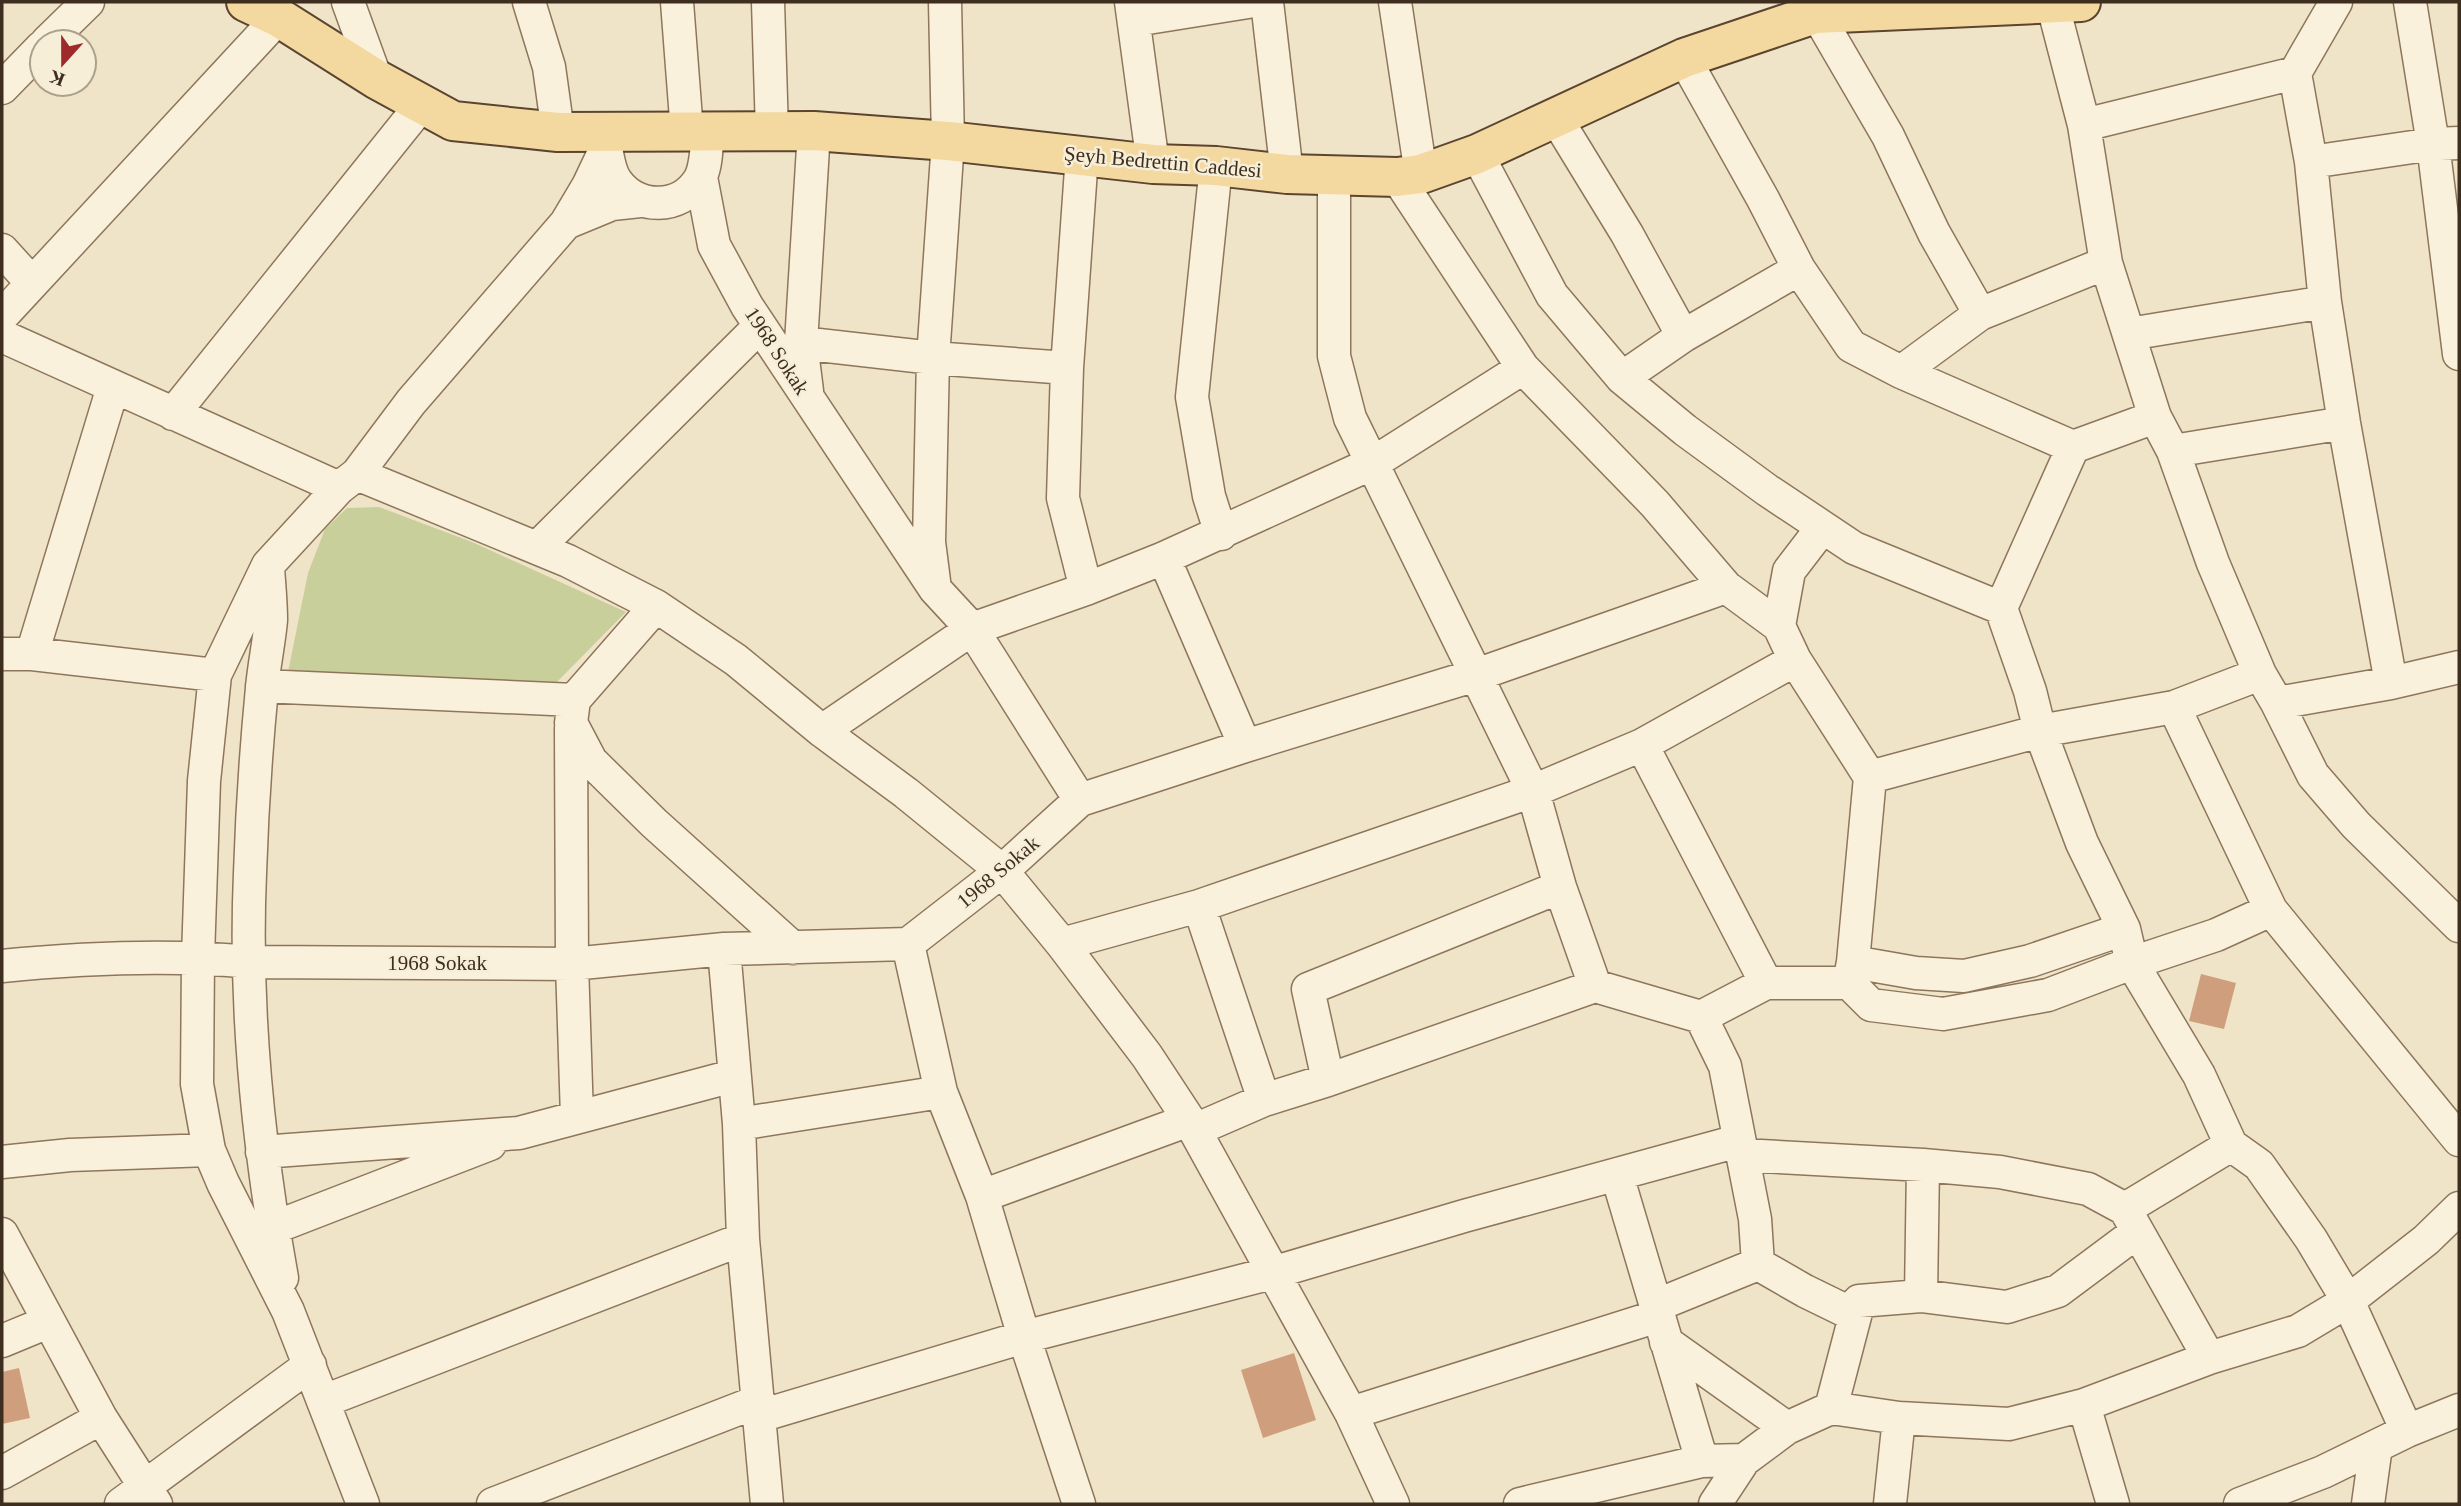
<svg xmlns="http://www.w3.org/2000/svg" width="2461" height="1506" viewBox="0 0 2461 1506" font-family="Georgia,serif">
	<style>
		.green { fill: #c9cf9b }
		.building { fill: #cf9f7d }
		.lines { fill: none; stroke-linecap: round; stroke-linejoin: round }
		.minor-casing { stroke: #8d765c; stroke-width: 35 }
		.major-casing { stroke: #5b4430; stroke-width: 42 }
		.minor { stroke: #faf1dc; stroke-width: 32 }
		.major { stroke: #f3d9a0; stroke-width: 38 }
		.labels { text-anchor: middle; stroke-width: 5; stroke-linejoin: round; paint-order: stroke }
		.street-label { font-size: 21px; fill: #3d2e20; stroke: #f7eed8 }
	</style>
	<rect width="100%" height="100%" fill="#f0e4c8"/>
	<!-- green -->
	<path class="green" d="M379,507L472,542L626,612L551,688L286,682L308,573L325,529L347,508Z"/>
	<!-- building -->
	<path class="building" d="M2201,974L2236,983L2224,1029L2189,1021Z
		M1294,1353L1316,1420L1263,1438L1241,1370Z
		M19,1368L30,1418L2,1424V1372Z"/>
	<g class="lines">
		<!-- minor casing -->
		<g class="minor-casing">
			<path id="minor" d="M348,2L376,79
				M529,2L549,67L558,132
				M677,2L687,132
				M768,2L772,132
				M1131,2L1153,164
				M1267,2L1287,174
				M1395,2L1421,174
				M1810,2L1888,136L1934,233L1980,314
				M2052,2L2084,125L2106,263L2155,417L2173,451L2213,563L2260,674L2277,703L2313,775L2356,825L2459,926
				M2336,2L2295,73L2311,162L2325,302L2344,423L2391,683
				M2410,2L2433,144L2459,354
				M1135,20L1248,2
				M47,42L88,2
				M1684,58L1763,199L1799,269L1851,346L1901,372L2073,447L2155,417
				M2,88L42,47
				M1556,118L1627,234L1683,336
				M2084,125L2295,73
				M605,141C607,153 609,172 617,182C638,210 680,210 699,180C707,167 706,147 708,132
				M1477,154L1552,295L1622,378L1685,430L1767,490L1854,548L2001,608L2030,691L2040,731L2082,843L2124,929L2132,963L2199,1075L2231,1145L2259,1165L2311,1239L2348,1301L2407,1431
				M1082,155L1067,368L1063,498L1086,589
				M2311,162L2433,144L2459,143
				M1216,166L1192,397L1209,496L1221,534
				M1334,175V356L1350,418L1533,791L1560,887L1595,986
				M1397,177L1523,368L1655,504L1726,587L1779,626
				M566,223L612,204L640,201
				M2,250L32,283
				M2,316L278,18
				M2129,334L2325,302
				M2,336L339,488
				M801,343L933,358L1067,368
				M1901,372L1980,314L2106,263
				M1622,378L1683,336L1799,269
				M807,391L801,343L814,131
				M173,414L422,104
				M2173,451L2344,423
				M357,474L568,561L656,606L736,660L822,731L906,793L1002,871L1062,944L1147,1056L1189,1120L1351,1413L1393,1504
				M1822,528L1789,571L1779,626L1795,660L1870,777L1853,962L1849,983
				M537,548L760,326
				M1164,558L1245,746
				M268,567C269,584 271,602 271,620C269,643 264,665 262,688C256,750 252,811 250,873C244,1009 258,1145 282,1278
				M934,581L929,542L933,358L948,141L945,2
				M656,606L574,700L571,723L591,761L654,823L793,948
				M2001,608L2073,447
				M2,654H32L215,675
				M32,654L113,387
				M262,686L574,700
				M2277,703L2391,683L2459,667
				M2174,707L2271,910L2459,1140
				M571,728L572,964L577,1117
				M822,731L972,629L1086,589L1164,558L1373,463L1523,368
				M1642,745L1766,983
				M1870,777L2040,731L2174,707L2260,674
				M1080,800L1245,746L1476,675L1726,587
				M1199,906L1264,1100
				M908,944L941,1092L982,1196L1024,1337L1079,1504
				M1062,944L1199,906L1533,791L1642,745L1795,660
				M724,949L739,1124L743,1239L767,1504
				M1853,962L1916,973L1964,976L2030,961L2124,929
				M2,966C84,958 168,954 250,962L572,964L724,949L908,944L1002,871L1080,800L972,629L935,589L747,306L714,245L701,177
				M1701,1017L1766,983H1849L1871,1005L1943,1014L2048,995L2132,963L2216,935L2271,910
				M1328,1080L1308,989L1560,887
				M739,1124L941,1092
				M1195,1130L1264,1100L1328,1080L1595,986L1701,1017L1725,1066L1755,1219L1758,1264L1805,1291L1848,1312L1859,1301L1921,1296L2007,1307L2058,1291L2137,1232
				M262,1152L519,1133L733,1076
				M1743,1155L1923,1165L2000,1172L2088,1189L2125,1209L2209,1358
				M2,1162L70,1155L209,1150
				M1617,1175L1702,1461L1744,1460
				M982,1196L1189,1120
				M2125,1209L2231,1145
				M273,1228L490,1144
				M2,1234L101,1418L156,1504
				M1921,1296L1923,1165
				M1655,1306L1758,1264
				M2,1341L48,1322
				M1666,1342L1787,1428
				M324,1401L743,1239
				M2084,1405L2113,1504
				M1831,1408L1859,1301
				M1351,1413L1658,1316
				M760,1416L1024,1337L1272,1273L1464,1216L1738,1141
				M2,1473L101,1418
				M121,1504L310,1365
				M363,1504L288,1311L223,1183L209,1150L197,1084L198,957L204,781L215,675L268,565L339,488L357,474L411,402L566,223L588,186L606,148
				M493,1504L759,1401
				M1520,1504L1702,1461
				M1715,1504L1744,1460L1787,1428L1831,1408L1899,1418L2009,1424L2084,1405L2209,1358L2298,1331L2348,1301L2426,1240L2459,1208
				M1890,1504L1899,1418
				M2240,1504L2323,1472L2407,1431L2459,1410
				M2368,1504L2376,1446"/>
		</g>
		<!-- major casing -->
		<g class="major-casing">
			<path id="major" d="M246,2L278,17L376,79L453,121L558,132L814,131L948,141L1153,164L1216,166L1287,174L1397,177L1421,174L1477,154L1684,58L1815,14L2081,2"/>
		</g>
		<!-- minor -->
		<use href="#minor" class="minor"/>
		<!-- major -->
		<use href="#major" class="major"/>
	</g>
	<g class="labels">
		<!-- street labels -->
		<g class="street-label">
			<text transform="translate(1163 162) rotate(5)" y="7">Şeyh Bedrettin Caddesi</text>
			<text transform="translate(777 351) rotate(57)" y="7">1968 Sokak</text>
			<text transform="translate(998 872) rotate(-40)" y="7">1968 Sokak</text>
			<text x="437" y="970">1968 Sokak</text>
		</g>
	</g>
	<!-- border -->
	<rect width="2461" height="1506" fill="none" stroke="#3d2e20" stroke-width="7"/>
	<!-- north arrow -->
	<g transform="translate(63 63) rotate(201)"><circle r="33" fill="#f7eed8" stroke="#ada18e" stroke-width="2"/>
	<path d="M0-5L12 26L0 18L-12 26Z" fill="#9e2a2b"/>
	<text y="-10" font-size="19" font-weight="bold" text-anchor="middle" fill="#3d2e20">K</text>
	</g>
</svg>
